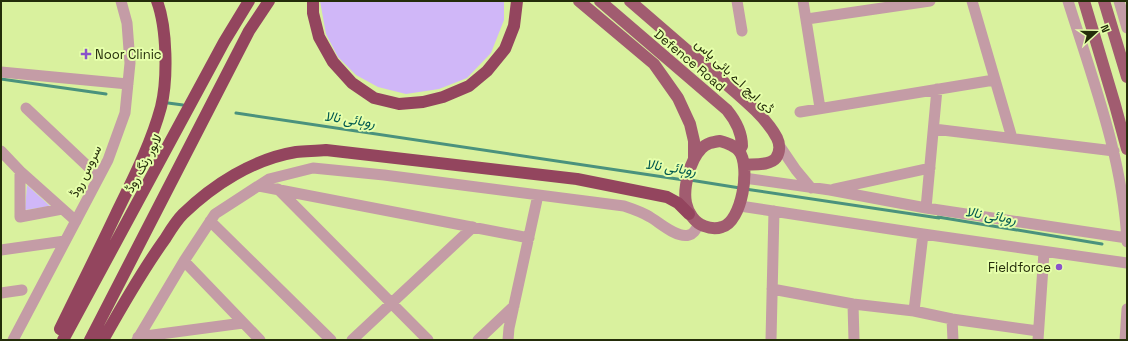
<svg xmlns="http://www.w3.org/2000/svg" width="1128" height="341" viewBox="0 0 1128 341" font-family="'Space Grotesk',Vazirmatn,sans-serif">
	<style>
		.green { fill: #d0b7f8 }
		.lines { fill: none; stroke-linecap: round; stroke-linejoin: round }
		.stream { stroke: #4a927d; stroke-width: 3 }
		.minor { stroke: #c49ca6; stroke-width: 11 }
		.major { stroke: #a15c70; stroke-width: 12 }
		.highway { stroke: #93455e; stroke-width: 12 }
		.poi-dot { fill: #8a53cb; stroke: #e6ffab; stroke-width: 1.5 }
		.labels { text-anchor: middle; stroke-width: 4; stroke-linejoin: round; paint-order: stroke }
		.poi-label { font-size: 13px; fill: #242d0a; stroke: #e6ffab; text-anchor: start }
		.street-label { font-size: 13px; fill: #242d0a; stroke: #e6ffab }
		.water-label { font-size: 14px; font-style: italic; fill: #00594f; stroke: #e6ffab }
	</style>
	<rect width="100%" height="100%" fill="#d9f19e"/>
	<!-- green -->
	<path class="green" d="M320,1H504V20L491,53L467,78L439,89L406,94L378,87L356,75L338,57L326,34Z
		M27,185L50,206L25,210Z"/>
	<g class="lines">
		<!-- stream -->
		<path class="stream" d="M1,79L106,94
			M168,103L183,105
			M236,113L684,180
			M690,180L740,188
			M745,189L939,218
			M938,217L1102,244"/>
		<!-- minor -->
		<path class="minor" d="M737,1L742,31
			M803,1L820,108
			M972,1L1012,138
			M1068,1C1093,80 1123,159 1127,242
			M1119,1L1127,28
			M807,19L930,1
			M1,72L128,84
			M26,108L99,177
			M800,112L994,80
			M934,129L1114,151
			M779,145L796,170L811,188
			M1,151L20,171L76,221
			M20,171V217L62,209
			M744,178L830,190L926,208L1127,238
			M259,186L529,238
			M278,189L428,340
			M834,189L930,168
			M740,206L923,234L1127,263
			M926,208L937,89
			M210,221L331,340
			M1,250L65,241
			M184,261L260,340
			M772,289L853,304L914,311L952,319L1038,331
			M1,293L22,290
			M853,304L854,340
			M914,311L923,234
			M952,319L953,340
			M138,337L243,323
			M13,340L108,160L125,113L130,63L127,23L121,1
			M137,340L184,261L215,214L269,179L313,168L384,175L624,206C633,209 642,212 650,217C659,222 677,239 689,235C694,234 696,229 699,224
			M352,340L473,227
			M478,340L514,306
			M508,340L509,328L538,195
			M771,340L774,211
			M1038,340L1044,252
			M1125,340L1127,309"/>
		<!-- major -->
		<path class="major" d="M579,1L654,64L678,98L690,124L694,141V159
			M600,1L727,110C736,121 742,132 742,146L739,151
			M630,1C659,26 689,52 718,77C736,93 766,116 777,138C780,144 780,152 776,158C770,166 752,164 744,165
			M1084,1L1115,105L1127,149
			M1104,1L1127,77
			M720,141C727,143 734,145 739,151C751,166 742,222 722,227C716,229 709,228 704,226C695,223 688,213 686,203C683,188 690,160 701,149C706,143 713,142 720,141Z"/>
		<!-- highway -->
		<path class="highway" d="M313,1V13L319,37L333,62L352,83L374,98L399,104L423,102L443,97L469,86L487,71L505,49L514,26L517,1
			M60,329C79,290 98,252 116,214C133,179 151,144 161,107C168,79 167,28 157,1
			M63,340L224,42L249,1
			M90,340L249,31L269,1
			M103,340C122,306 142,271 165,239C170,231 176,221 183,214C213,185 253,159 296,152C306,151 316,151 326,150L577,179L667,197L678,203L689,214"/>
	</g>
	<!-- markers -->
	<g class="poi-dot">
		<path d="M84 48h4v4h4v4h-4v4h-4v-4h-4v-4h4z"/>
		<circle cx="1059" cy="267" r="4"/>
	</g>
	<g class="labels">
		<!-- poi labels -->
		<g class="poi-label">
			<text x="95" y="59">Noor Clinic</text>
			<text x="1051" y="272" text-anchor="end">Fieldforce</text>
		</g>
		<!-- street labels -->
		<g class="street-label">
			<text transform="translate(690 60) rotate(40)" y="5">Defence Road</text>
			<text transform="translate(735 76) rotate(43)" y="5">ڈی ایچ اے بائی پاس</text>
			<text transform="translate(143 163) rotate(-62)" y="5">لاہور رنگ روڈ</text>
			<text transform="translate(85 171) rotate(-64)" y="5">سروس روڈ</text>
		</g>
		<!-- water labels -->
		<g class="water-label">
			<text transform="translate(350 119) rotate(8)" y="5">روہائی نالا</text>
			<text transform="translate(671 167) rotate(8)" y="5">روہائی نالا</text>
			<text transform="translate(991 215) rotate(9)" y="5">روہائی نالا</text>
		</g>
	</g>
	<!-- border -->
	<rect width="1128" height="341" fill="none" stroke="#242d0a" stroke-width="4"/>
	<!-- north arrow -->
	<g transform="translate(1096 32) rotate(69)" stroke="#e6ffab" stroke-width="3" paint-order="stroke">
	<path d="M0-3L7 15L0 10L-7 15Z" fill="#242d0a"/>
	<text y="-6" font-size="11" font-weight="bold" text-anchor="middle" fill="#242d0a">N</text>
	</g>
</svg>
